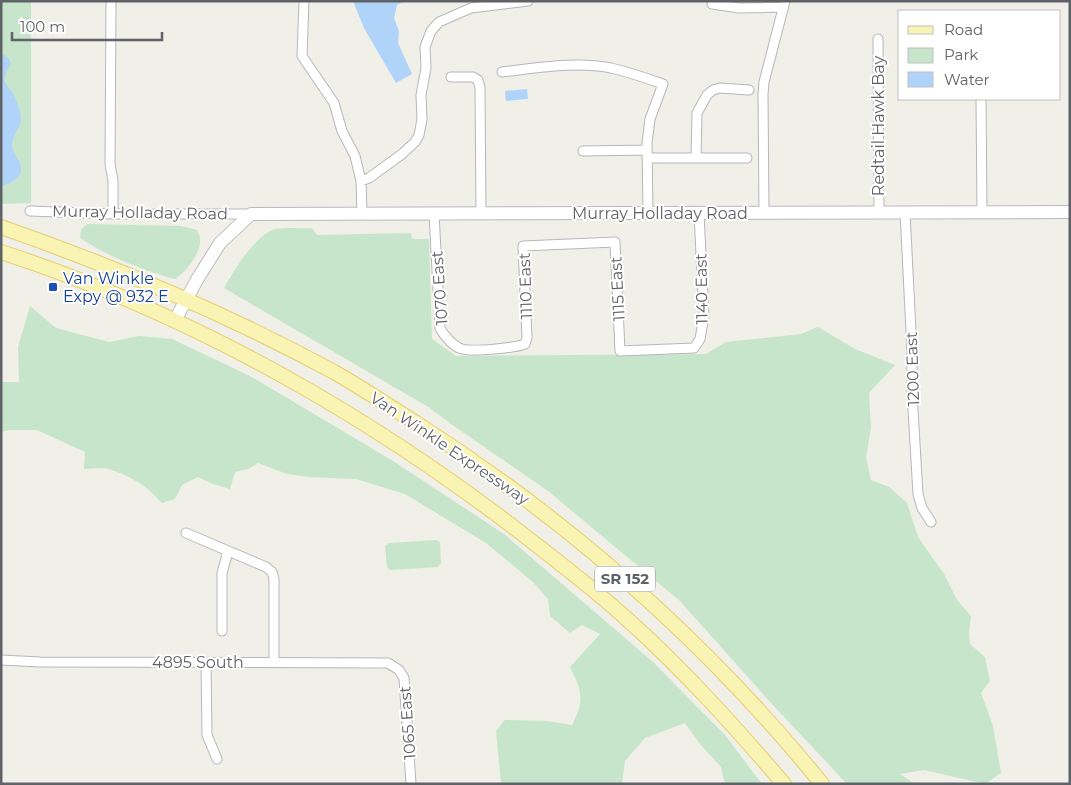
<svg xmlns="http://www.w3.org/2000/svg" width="1071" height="785" viewBox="0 0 1071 785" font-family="Montserrat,sans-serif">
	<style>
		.green { fill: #c7e5ca }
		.water { fill: #b0d3f9 }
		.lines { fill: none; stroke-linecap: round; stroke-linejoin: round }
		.street-casing { stroke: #b5b7bb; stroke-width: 11 }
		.secondary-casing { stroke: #b6b9be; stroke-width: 14 }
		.primary-casing { stroke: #e7ce6a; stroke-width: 16 }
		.street { stroke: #fff; stroke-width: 9 }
		.secondary { stroke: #fff; stroke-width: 12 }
		.primary { stroke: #f9f3b4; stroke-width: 14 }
		.transit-dot { fill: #1a4fb4; stroke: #fff; stroke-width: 2 }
		.labels { text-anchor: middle; stroke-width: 4; stroke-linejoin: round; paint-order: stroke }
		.shield { fill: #fff; stroke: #8f9195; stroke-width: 1 }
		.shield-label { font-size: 15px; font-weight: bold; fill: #5f6267 }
		.street-label { font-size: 16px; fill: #5f6267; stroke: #fff }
		.transit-label { font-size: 16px; fill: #164399; stroke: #fff; text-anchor: start }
	</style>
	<rect width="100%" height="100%" fill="#f0efe8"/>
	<!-- green -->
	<path class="green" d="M1,1H31V203L1,204Z
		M87,224L181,226L197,230C198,233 200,235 200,238C202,252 186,272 175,279C146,272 105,255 80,238L81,230Z
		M312,228L317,235L411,233L412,239H429L432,339L456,356L706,354L726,342L801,334L818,327L855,349L895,365L869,393L871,428L866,457L871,480L889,487L907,503L918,537L944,574L957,600L971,616L969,633L970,644L985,657L990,681L981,693L993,726L1001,773L985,784L924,770L900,774L915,784H847L771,703L680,601L548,491L451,424L430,408L224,288C234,271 256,233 276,229C287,227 301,229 312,228Z
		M30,306L56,328L109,342L139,336L172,339L252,377L393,461L504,534L653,662L725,735L762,784H725L721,767L700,744L685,723L645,738L625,761L622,784H501L496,731L505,720L547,721L572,725C585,700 582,691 570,667L600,634L582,625L570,633L550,616L548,599L533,582L486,543L405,494L356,479L308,477L287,474L258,463L248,469L235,472L230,489L213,484L198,477L182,485L175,499L162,503C147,486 130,475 108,469C101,467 92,469 84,469L85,452L37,430H9L1,432V382H19L18,347Z
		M436,540L440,542L441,563L438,567L390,570L387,567L385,546L389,543Z"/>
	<!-- water -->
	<path class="water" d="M353,1H404L397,5L394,18L399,31L398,43L412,74L396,83L364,28Z
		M1,53L9,59L11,64C8,69 3,75 5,82C6,85 10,89 12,92C16,99 20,108 21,118C21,129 11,136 12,147C13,153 16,156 19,161C26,176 14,182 2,186Z
		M527,89L528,99L506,101L505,91Z"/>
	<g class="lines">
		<!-- street casing -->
		<g class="street-casing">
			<path id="street" d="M304,1L302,56L334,103L342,131L355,156L361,181L362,213
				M111,4L110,164L113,181V214
				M712,4L739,8L784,7
				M878,39L879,212
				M502,72C538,68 575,61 611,68C628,72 646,78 663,84L650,119L647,143L648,213
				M451,77H473L478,80L480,88L481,213
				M981,99L982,212
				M583,151L647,150
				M647,158H747
				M696,158L697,113L707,95L713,90L720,88L749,90
				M361,181L369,178L402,154L415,142L419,135L422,119L421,95L426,68L425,47L431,31L439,22L471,8L528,1
				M30,211L113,214H251
				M905,212L912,351V393L918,494L922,508L931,522
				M434,213L440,328C444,336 454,347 462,349C474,352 514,348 525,344L527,338L523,246L615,242L620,351L694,348L700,339L704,316L699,213
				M764,213L763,94L764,82L785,1
				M186,533L266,567L272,572L274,579V662
				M222,631V573L228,551
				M1,660L40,662L388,663L399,670L404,678L411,784
				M206,662L207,735L217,759"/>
		</g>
		<!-- secondary casing -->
		<g class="secondary-casing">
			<path id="secondary" d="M175,320L198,278L220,243L251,214L1070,212"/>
		</g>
		<!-- primary casing -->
		<g class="primary-casing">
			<path id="primary" d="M1,227C116,267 227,314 334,372C362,388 389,406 416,423C569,521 707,642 822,784
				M1,252C188,313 360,410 516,529C554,559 592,587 628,620C684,670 735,727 784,784"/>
		</g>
		<!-- street -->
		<use href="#street" class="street"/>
		<!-- secondary -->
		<use href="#secondary" class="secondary"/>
		<!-- primary -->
		<use href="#primary" class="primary"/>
	</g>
	<!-- markers -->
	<rect class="transit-dot" x="48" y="282" width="10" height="10" rx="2.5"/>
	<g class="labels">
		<!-- shield labels -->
		<rect class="shield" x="595" y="566.5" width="60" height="25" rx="4"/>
		<g class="shield-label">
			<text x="625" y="584">SR 152</text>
		</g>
		<!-- street labels -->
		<g class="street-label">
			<text transform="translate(878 126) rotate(-90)" y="6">Redtail Hawk Bay</text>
			<text transform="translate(140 212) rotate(1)" y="6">Murray Holladay Road</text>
			<text x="660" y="219">Murray Holladay Road</text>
			<text transform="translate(525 286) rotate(-92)" y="6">1110 East</text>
			<text transform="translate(439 288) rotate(-94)" y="6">1070 East</text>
			<text transform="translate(617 289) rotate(-93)" y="6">1115 East</text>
			<text transform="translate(701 289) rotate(-91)" y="6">1140 East</text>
			<text transform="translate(912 369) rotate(-92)" y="6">1200 East</text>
			<text transform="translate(450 448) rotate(34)" y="6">Van Winkle Expressway</text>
			<text x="198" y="668">4895 South</text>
			<text transform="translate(407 723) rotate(-94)" y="6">1065 East</text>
		</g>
		<!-- transit labels -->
		<g class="transit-label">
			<text x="63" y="284">Van Winkle<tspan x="63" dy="18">Expy @ 932 E</tspan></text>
		</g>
	</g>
	<!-- border -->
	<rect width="1071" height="785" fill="none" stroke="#5f6267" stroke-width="5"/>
	<!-- legend -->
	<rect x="898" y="10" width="162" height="90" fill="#ffffff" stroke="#bfc0c2"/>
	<rect x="908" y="26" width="25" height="8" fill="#f9f3b4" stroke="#bfc0c2"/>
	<text x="944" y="35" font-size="15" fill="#5f6267">Road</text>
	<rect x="908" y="48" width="25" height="15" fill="#c7e5ca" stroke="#bfc0c2"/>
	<text x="944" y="60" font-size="15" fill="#5f6267">Park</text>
	<rect x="908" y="72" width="25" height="15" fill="#b0d3f9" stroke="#bfc0c2"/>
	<text x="944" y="85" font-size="15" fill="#5f6267">Water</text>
	<!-- scale -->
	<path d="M12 32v8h150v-8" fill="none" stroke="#5f6267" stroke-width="2.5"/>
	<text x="20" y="32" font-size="15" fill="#5f6267" stroke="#ffffff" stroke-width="4" paint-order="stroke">100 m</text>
</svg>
